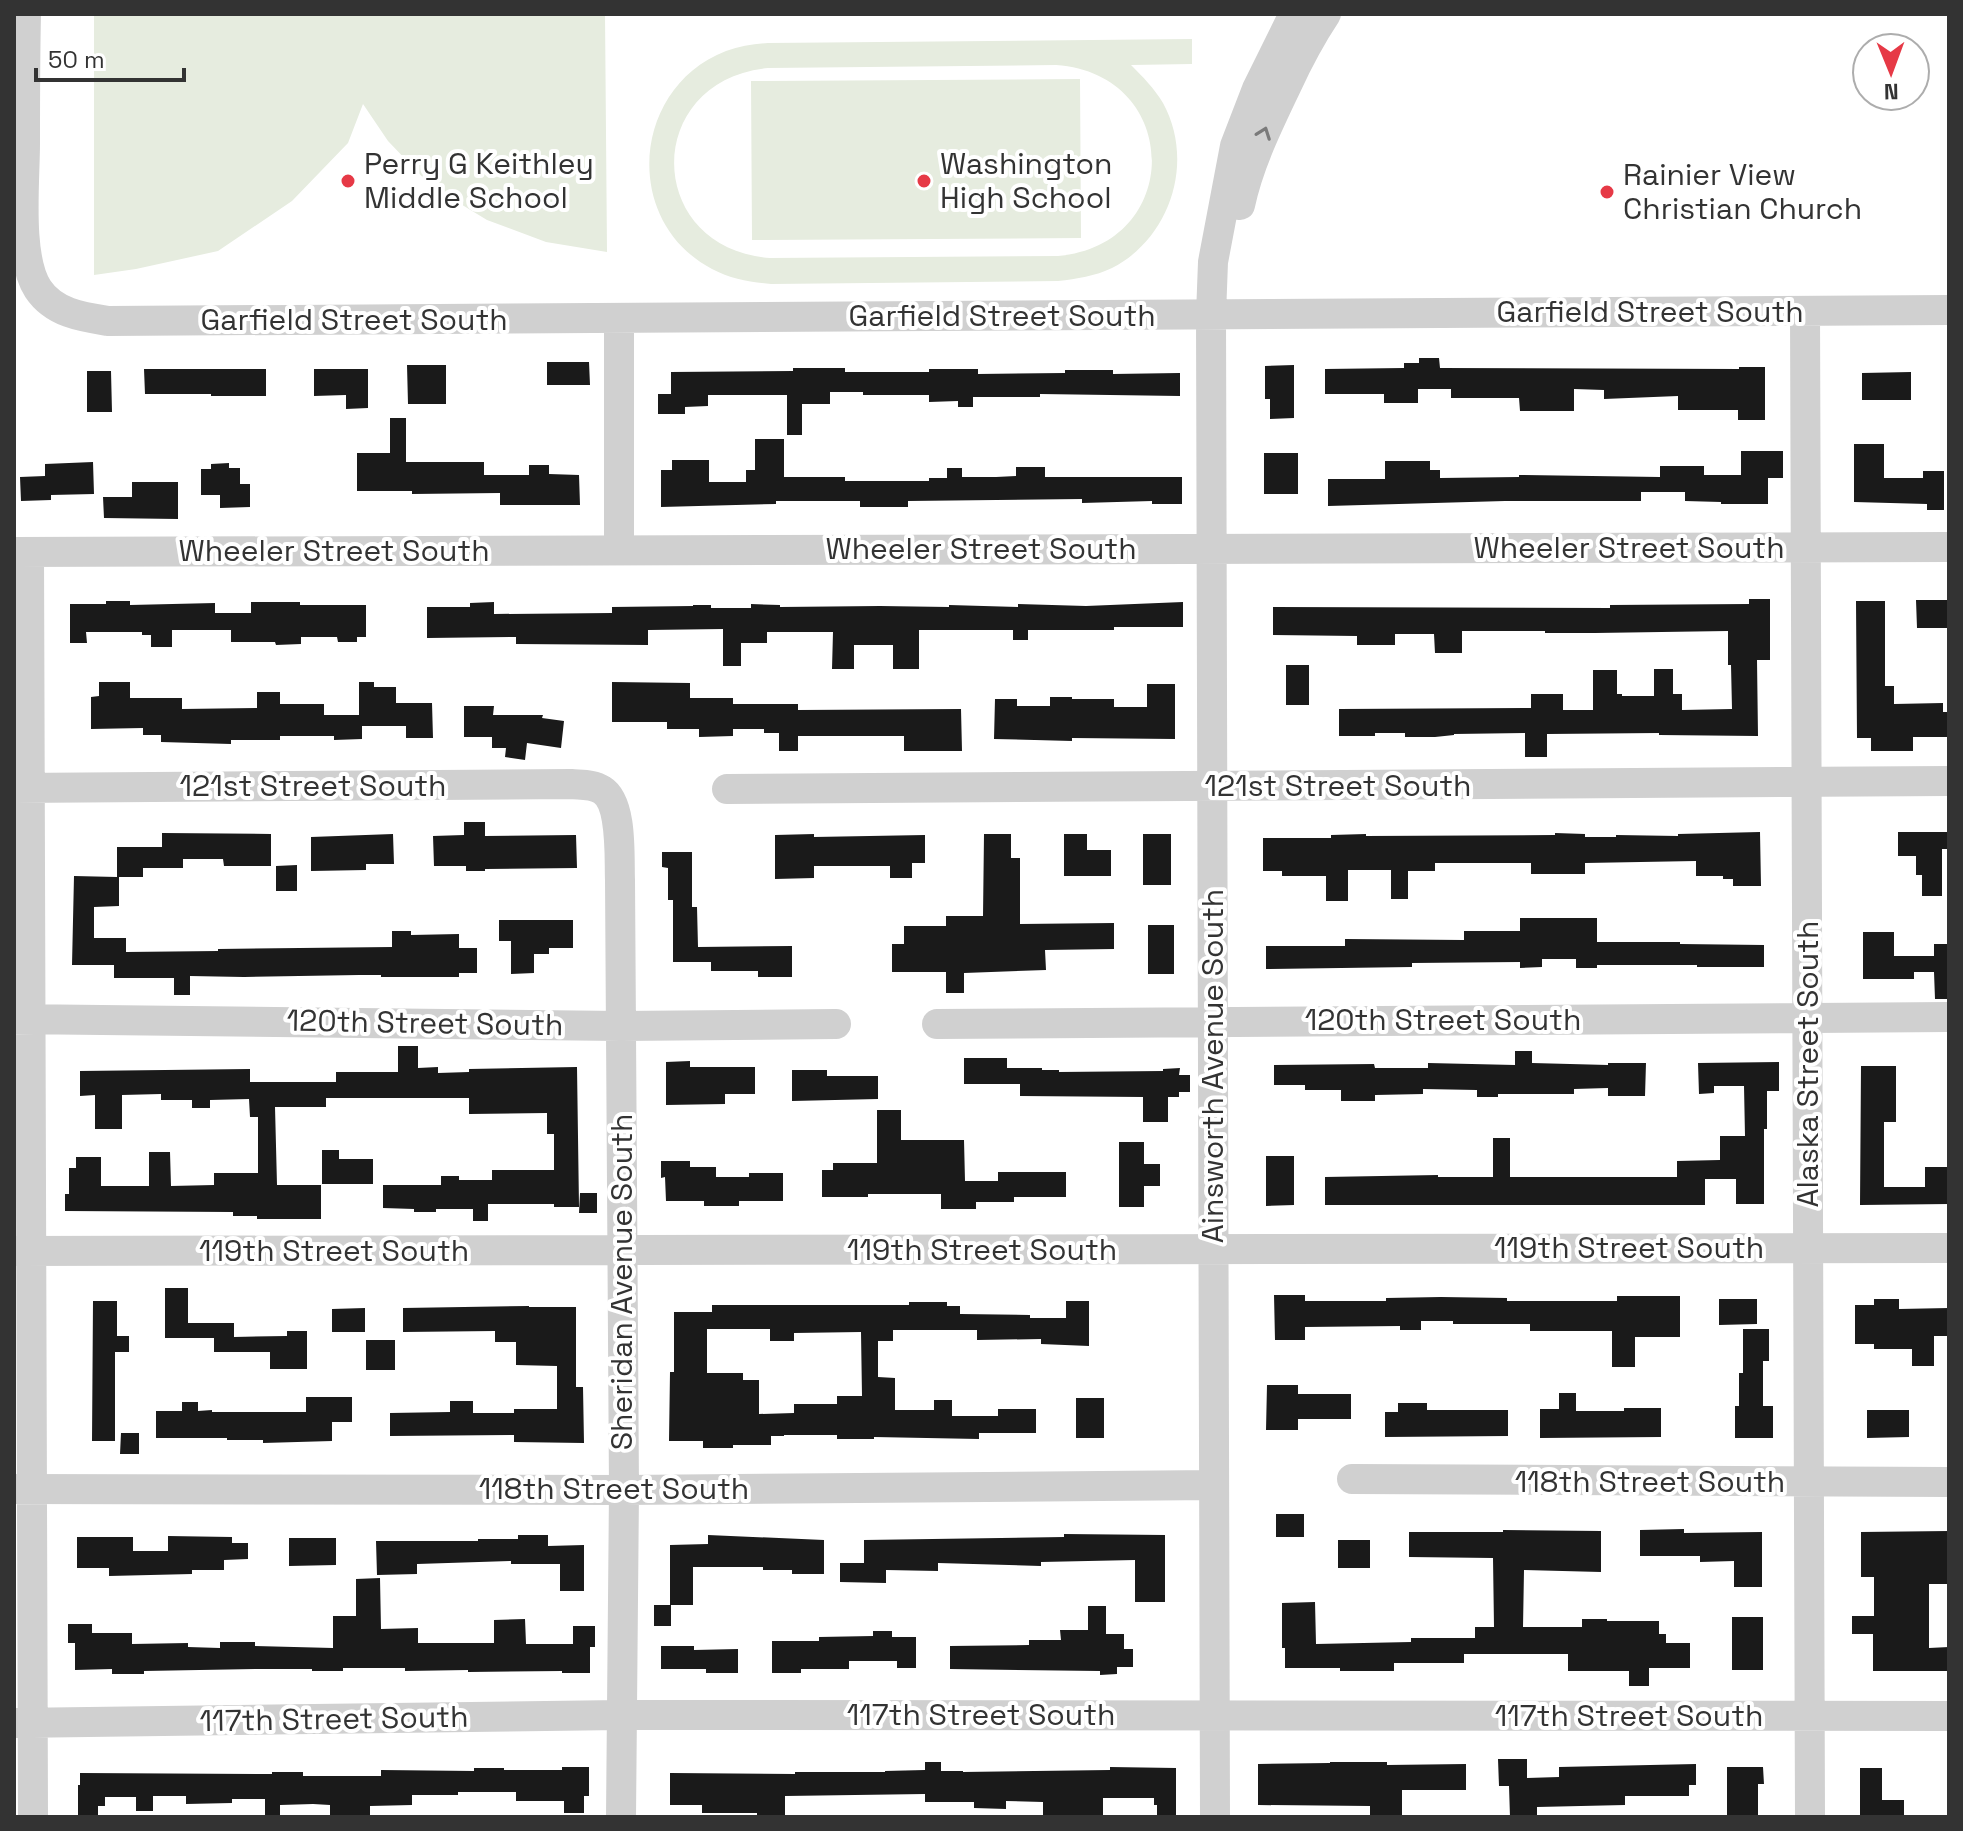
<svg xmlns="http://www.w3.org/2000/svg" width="1963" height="1831" viewBox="0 0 1963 1831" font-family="'Space Grotesk',sans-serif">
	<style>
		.green { fill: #e6ecdf; fill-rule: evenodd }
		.building { fill: #1a1a1a; fill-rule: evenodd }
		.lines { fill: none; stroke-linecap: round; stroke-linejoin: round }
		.minor { stroke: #d0d0d0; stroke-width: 30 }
		.oneway { stroke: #7a7a7a }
		.poi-dot { fill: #e63946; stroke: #fff; stroke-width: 3 }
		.labels { text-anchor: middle; stroke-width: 8; stroke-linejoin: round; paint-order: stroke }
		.poi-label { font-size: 30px; fill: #333; stroke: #fff; text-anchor: start }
		.street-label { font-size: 30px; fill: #333; stroke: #fff }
	</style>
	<rect width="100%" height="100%" fill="#fff"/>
	<!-- green -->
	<path class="green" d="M94,14H605L607,252L546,242L487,220L431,186L388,141L363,104L348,143L292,201L218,251L136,269L94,275Z
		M1192,39V64L1131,65C1143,77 1154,88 1163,103C1195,161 1171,238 1112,268C1095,276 1077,279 1058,281L771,284C750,282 731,279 712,269C621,221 632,87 726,51C740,46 754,44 768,43ZM1056,65C1183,74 1184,245 1058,256L770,258C643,248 642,80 768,68Z
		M1080,79L1081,238L752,240L751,81Z"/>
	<!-- building -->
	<path class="building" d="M1419,358H1439L1440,368L1739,369V367H1765V420H1738V410H1678V396L1604,399V390L1574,389V411H1520L1519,398H1451V389H1418V403H1384V394H1325V369L1404,368V363H1419Z
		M547,362H589L590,385H547Z
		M407,365H446V404H408Z
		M1294,365V418L1270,419V399H1265V366Z
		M793,368H845V372H929V369H978V374L1065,373V370H1113V374L1180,373V396L1040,394V397H973V407H958V401L929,402V395H863V392H830V404H802V435H787V395H708V406L685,407V414H658V394H671V372L793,371Z
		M144,369H266V396H211V394H145Z
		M314,369H368V408L346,409V395L314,396Z
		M87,371H111L112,412H87Z
		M1911,372V400H1862V373Z
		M390,418H406V462H484V475H529V465H549V474L579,475L580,505H500V493L412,494V491H357V453H390Z
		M755,439H784V477H845V481H929V478H947V468H962V477H996L1016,476V467H1045V477H1182V504H1152V501L1082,503V499L908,501V507H860V501H776V504L661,507V470H672V460H709V482H746V470H755Z
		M1854,444H1884V478H1923V471H1944V510H1927V504L1854,502Z
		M1741,451H1783V478H1768V504H1721V502L1685,501V492H1641V501H1505L1328,506V479H1385V461H1430V470H1440V478L1519,477V475L1660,477V466H1704V475H1741Z
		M1264,453H1298V494H1264Z
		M93,462L94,494L51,495V500L21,501L20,477L45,476V464Z
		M229,463V468H240V484H250V507L220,508V495H201V469H211V464Z
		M132,482H178V519L104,518L103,497H132Z
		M1749,599H1770V660H1757L1758,736L1659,735V733L1547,734V757H1525V733L1454,734V735L1435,737H1405V733H1375V736H1339V709L1531,708V694H1563V710H1593V670H1617V694H1622V696H1654V669H1673V694H1682V710L1732,709L1731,665H1728V631L1595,633H1545V631H1462V653H1435L1434,634H1395V645H1357V636L1273,635V607L1610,608V605L1749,604Z
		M1916,600H1949V628H1917Z
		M106,601H130V605L215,603V613H251V602H300V605H366V637H357V642H338L337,637H301V644L276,645L275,642H231V630H172V647H151V635H142V632H86L87,643H70V604H106Z
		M1856,601H1885V686H1894V704L1943,703V712H1949V737H1913V751H1871V738H1857Z
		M494,602V614L612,613V607L693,606V605H711V608H751V604L780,605V607L880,606L949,607V605L1018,607V604L1086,606L1183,602V627H1114V630H1028V640H1013V630H919V669H893V645H854V669H832L833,632H767V643H741V666H723V629L648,630V645L516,644V637L427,638V607H470V603Z
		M1286,665H1309V705H1286Z
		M99,682H130V698H182V709L257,708V692H280V704H324V715H359V682H374V687H396V703H432L433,738H406V726H362V739L334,740V736H280V740H231V744L161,742V735H143V728L91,729V697L99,696Z
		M612,682L690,683V698H733V704H798V710L961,709L962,751H904V736H798V751H779V733H764V729H733V736L699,737V729H667V722H612Z
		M1147,684H1175V739L1072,738V741L994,739L995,699H1017V706H1050V697H1072V699H1114V707H1147Z
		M464,706H494L493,715H543L542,718L564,721L561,748L527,743L525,760L505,757L506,748H492V737H464Z
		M464,822H485V836L576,835L577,868L485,869V871H466V866H434L433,836L464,835Z
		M1760,832L1761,886H1733V879H1723V876H1696V861L1585,863V874H1531V863H1435V871H1408V899H1391V870H1348V901H1326V876H1282V871H1263V838H1331V835L1366,834V836L1555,835V833L1585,834V837H1616V835L1678,836V834Z
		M1898,832H1949V849H1942V896H1922V875H1916V856H1898Z
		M162,833L271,834V866H224L223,859H183V868H143V877H119V906L94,907V938H126V952L218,951V949L392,947V931H411V935L459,934V948H477V973H459V977H381V975H359L244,977L190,976V995H174V978H114V965H72L74,876L117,877V847H162Z
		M393,834L394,864H366V870L311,871V837Z
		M814,834V837L925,835V863H912V878H890V866H814V878L775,879V835Z
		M984,834H1011V858H1020V924L1114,923V949L1045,950L1046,970L964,973V993H946V972H892V944H904V926H946V916H983Z
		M1064,834H1087V850H1111V876H1064Z
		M1143,834H1171V885H1143Z
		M662,852H692V907H697L698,947L792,946V977H758V971H711V962H673V900H668V868L662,867Z
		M297,865V891H276V866Z
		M1520,918H1597V942H1680V944L1764,945V967H1697V965H1597V968H1576V959H1542V967L1520,968V962L1412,963V967L1266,969V946H1345V939L1464,940V931H1520Z
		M499,920H573V948H549V954H534V973L511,974V941H499Z
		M1148,925H1174V974H1148Z
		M1863,932H1894V956H1934V944H1949V999H1935L1934,972H1914V979H1863Z
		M398,1046H418V1068L438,1067V1073L469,1072V1069L577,1067L579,1207H554V1204H488V1221H473V1209H436V1212H414V1209L383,1208V1185H441V1176H459V1180H492V1170H554V1134H547V1113L469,1114V1098H326V1107H275L277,1185H321V1219H257V1216H233V1212L65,1211V1194H69V1168H76V1157H101V1186H149V1152H170L171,1186L214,1185V1173H258V1117H250L249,1099L210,1100V1108H192V1100H161V1094L122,1095V1129H95V1095L80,1096V1071L250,1069V1082H336V1072H398Z
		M1515,1051H1532V1063L1608,1065V1063H1646L1645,1096H1608V1088L1574,1089V1094H1498V1097H1477V1090L1423,1089V1094L1375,1095V1101H1341V1090H1305V1085H1274V1065L1374,1064L1375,1068H1428V1063L1515,1065Z
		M964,1058H1007V1068H1042V1070H1059V1072L1163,1071V1069L1180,1068L1179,1075H1190V1092H1179V1097H1168V1122H1143V1097L1020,1096V1084H964Z
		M690,1061V1067H755V1094H725V1104L666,1105V1062Z
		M1779,1062V1091H1767V1129H1764V1204H1736V1179H1705V1205H1325V1177L1438,1175V1177H1493V1138H1510V1177H1677V1161L1720,1160V1136H1745L1744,1086H1714V1093L1699,1094L1698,1063Z
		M1861,1066H1896V1122H1884V1187H1925V1167H1949V1204L1860,1205Z
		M792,1070H827V1076H878V1099L792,1101Z
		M877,1110H901V1140H964L965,1181H998V1172H1066V1197H1014V1202H976V1209H941V1194H868V1197H822V1170H833V1163H877Z
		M1119,1142H1144V1164H1160V1186H1144V1207H1119Z
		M322,1150H339V1159H373V1184H322Z
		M1266,1156H1294V1205L1266,1206Z
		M661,1161H690V1167H716V1177H749V1173H783V1201H739V1206H704V1201H666L665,1177L661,1178Z
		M580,1193H597V1213H579Z
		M165,1288H188V1323H234V1337L287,1336V1331H307V1369H270V1352H214V1338H165Z
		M1274,1295H1305V1301H1386V1298L1441,1297L1507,1298V1301H1617V1296H1680V1337H1635V1367H1612V1331H1530V1324H1453V1321H1421V1330H1400V1326L1305,1327V1340H1275Z
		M1719,1299H1757V1324L1719,1325Z
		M1874,1299H1899V1309L1949,1308V1336H1934V1366H1912V1349H1874V1344H1855V1305H1874Z
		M93,1301H117V1336H129V1352H115V1441H92Z
		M1066,1301H1089V1346L1041,1344V1339L977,1340V1330H893V1341H878V1377L895,1378V1410H934V1400H952V1416H998V1409H1036V1433H979V1439L874,1437V1439H837V1435H784V1436H771V1445H733V1448H703V1441H669L670,1372H674V1312H712V1305H909V1302H947V1306H960V1314L1030,1315V1318H1066ZM707,1329H770V1341H794V1333L861,1332L862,1396H837V1404H794V1413L759,1414V1380H743V1373H707Z
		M529,1306V1307H576V1387H583L584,1443L514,1442V1435L390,1436V1413L450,1412V1401H473V1413H514V1409H557V1366L516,1365V1342H495V1331L403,1332V1308Z
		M365,1308V1332H332V1309Z
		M1743,1329H1769V1361H1763V1406H1773V1438H1735V1406H1739V1373H1743Z
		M366,1340H395V1370H366Z
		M1267,1385H1298V1394H1351V1419H1298V1430H1266Z
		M1559,1393H1576V1411H1624V1408H1661V1437L1540,1438V1409H1559Z
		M306,1397H352V1422H332V1441L263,1443V1440H227V1438H156V1411H182V1402H198V1411L212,1410V1412H306Z
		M1076,1398H1104V1438H1076Z
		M1398,1403H1427V1410H1508V1436L1385,1437V1412H1398Z
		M1867,1410H1909V1437L1867,1438Z
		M121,1433H139V1454H120Z
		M1276,1514H1304V1537H1276Z
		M1684,1529V1533L1762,1532V1587H1734V1561L1700,1562V1556H1640V1530Z
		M1503,1530L1601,1531V1572L1524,1570L1523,1627H1582V1619H1607V1621H1659V1634H1666V1643H1690V1668H1649V1686H1629V1671H1568V1654H1464V1663H1394V1671H1340V1668H1285V1648H1282V1603L1315,1602L1316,1644L1411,1642V1638H1475V1627H1494L1493,1558L1409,1557V1532H1503Z
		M1949,1531V1584H1929V1648L1949,1647V1671H1873V1634H1852V1616H1874V1577H1861V1532Z
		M1064,1534L1165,1535V1602H1135V1560L1041,1562V1566L938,1563V1571L886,1570V1583L840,1582V1563H864V1540L1064,1537Z
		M518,1535H548V1546L584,1545V1591H560V1564H511V1561L417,1564V1574L377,1575L376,1541H478V1539H518Z
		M708,1535L824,1540V1574H792V1570H763V1567H693V1605H670V1545L708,1544Z
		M168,1536L232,1537V1543H248V1559L224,1560V1570H192V1574L109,1576V1568H77V1537H133V1551H168Z
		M289,1538H336V1565L289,1566Z
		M1338,1540H1370V1568H1338Z
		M380,1578L381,1629L418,1628V1643H494V1620L525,1619L526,1644H573V1626H595V1647H590V1673H562V1671L468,1672V1670L405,1671V1668H343V1671H312V1669H255L144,1671V1674H112V1669L75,1670V1643H68V1624H92V1633H132V1644L188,1643V1647L220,1648V1642H255V1646L333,1648V1616H356V1579Z
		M654,1605H671V1626H654Z
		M1088,1606H1106V1634H1124V1649H1133V1667H1117V1674L1100,1675V1671L950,1669V1646L1029,1645V1640H1061L1060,1630H1088Z
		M1732,1617H1763V1670H1732Z
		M873,1631H892V1637H916V1668H897V1661H849V1669H801V1673H772V1641H819V1637L873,1636Z
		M661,1646H694V1650L738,1649V1673H706V1669H661Z
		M1498,1759H1527V1778L1559,1777V1767L1696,1764V1785H1689V1796H1625V1805L1537,1807V1817H1510L1509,1786H1499Z
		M925,1762H941V1771H963V1772L1110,1770V1767L1176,1768V1817H1157V1805H1154V1798H1103V1817H1043V1802L1006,1801V1809L974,1808V1802H925V1794L785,1796V1816L757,1815V1813H702V1805H670V1773L795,1774V1772H885V1771L925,1770Z
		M1330,1762H1387V1765L1466,1764V1790H1402V1817H1370V1806L1258,1805V1764L1330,1763Z
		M562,1767H589V1796H584V1813H564V1801H516V1792H458V1795H412V1805L370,1806V1817H330V1805L313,1804L280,1805V1817H265V1799H232V1803L186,1804V1796H153V1811H136V1797H105V1806H98V1817H78V1785H80V1773L272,1774V1772H303V1776H381V1770L474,1771V1768H504V1770H562Z
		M1727,1767H1763L1764,1784H1758V1817H1727Z
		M1860,1768H1882V1800H1904V1817H1860Z"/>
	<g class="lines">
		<!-- minor -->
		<path class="minor" d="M26,14C25,57 25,100 25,143C25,182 17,257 38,289C54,313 82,317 108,321L1949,310
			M1240,205C1249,163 1268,125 1286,87C1298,61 1310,38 1326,14
			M1805,311L1810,1817
			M619,318V550
			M14,552L1949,547
			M29,552L33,1817
			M14,788L571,784C581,785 593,784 602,790C623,803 619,858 620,880L624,1490L621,1817
			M727,789L1949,781
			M14,1019L621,1026L836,1024
			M937,1024L1949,1017
			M14,1251L1949,1248
			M1352,1479L1949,1482
			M14,1489L624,1490L1214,1485
			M14,1723L621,1715L1949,1716
			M1215,1817L1211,315L1213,262L1235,146L1257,89L1294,14"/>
	</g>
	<!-- one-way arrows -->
	<defs><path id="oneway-chevron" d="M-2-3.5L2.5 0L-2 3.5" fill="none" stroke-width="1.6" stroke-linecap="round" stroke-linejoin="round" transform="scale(2)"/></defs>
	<use class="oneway" href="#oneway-chevron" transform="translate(1264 133) rotate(-70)"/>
	<!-- markers -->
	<g class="poi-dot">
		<circle cx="348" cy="181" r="8"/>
		<circle cx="924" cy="181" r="8"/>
		<circle cx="1607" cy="192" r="8"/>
	</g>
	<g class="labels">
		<!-- poi labels -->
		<g class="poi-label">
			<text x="364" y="174">Perry G Keithley<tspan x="364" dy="34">Middle School</tspan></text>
			<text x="940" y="174">Washington<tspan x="940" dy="34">High School</tspan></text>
			<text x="1623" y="185">Rainier View<tspan x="1623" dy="34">Christian Church</tspan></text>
		</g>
		<!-- street labels -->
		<g class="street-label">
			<text x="1650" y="322">Garfield Street South</text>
			<text x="1002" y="326">Garfield Street South</text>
			<text x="354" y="330">Garfield Street South</text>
			<text x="1629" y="558">Wheeler Street South</text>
			<text x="981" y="559">Wheeler Street South</text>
			<text x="334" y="561">Wheeler Street South</text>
			<text x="313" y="796">121st Street South</text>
			<text x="1338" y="796">121st Street South</text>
			<text x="1443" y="1030">120th Street South</text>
			<text transform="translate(425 1023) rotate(1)" y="10">120th Street South</text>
			<text transform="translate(1808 1064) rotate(-90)" y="10">Alaska Street South</text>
			<text transform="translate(1213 1066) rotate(-90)" y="10">Ainsworth Avenue South</text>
			<text x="1629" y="1258">119th Street South</text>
			<text x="982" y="1260">119th Street South</text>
			<text x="334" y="1261">119th Street South</text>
			<text transform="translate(622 1282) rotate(-90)" y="10">Sheridan Avenue South</text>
			<text x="1650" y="1492">118th Street South</text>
			<text x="614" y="1499">118th Street South</text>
			<text x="981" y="1725">117th Street South</text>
			<text x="1629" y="1726">117th Street South</text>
			<text transform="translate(334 1719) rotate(-1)" y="10">117th Street South</text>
		</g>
	</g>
	<!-- border -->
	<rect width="1963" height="1831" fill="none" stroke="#333333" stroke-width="32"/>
	<!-- north arrow -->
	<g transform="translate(1891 72) rotate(179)"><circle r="38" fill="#ffffff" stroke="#adadad" stroke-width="2"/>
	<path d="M0-6L14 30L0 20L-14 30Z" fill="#e63946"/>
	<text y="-12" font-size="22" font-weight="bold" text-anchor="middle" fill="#333333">N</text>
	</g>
	<!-- scale -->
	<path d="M36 68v12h148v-12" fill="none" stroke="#333333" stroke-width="4"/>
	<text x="48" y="68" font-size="24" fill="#333333" stroke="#ffffff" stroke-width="6" paint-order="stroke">50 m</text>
</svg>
